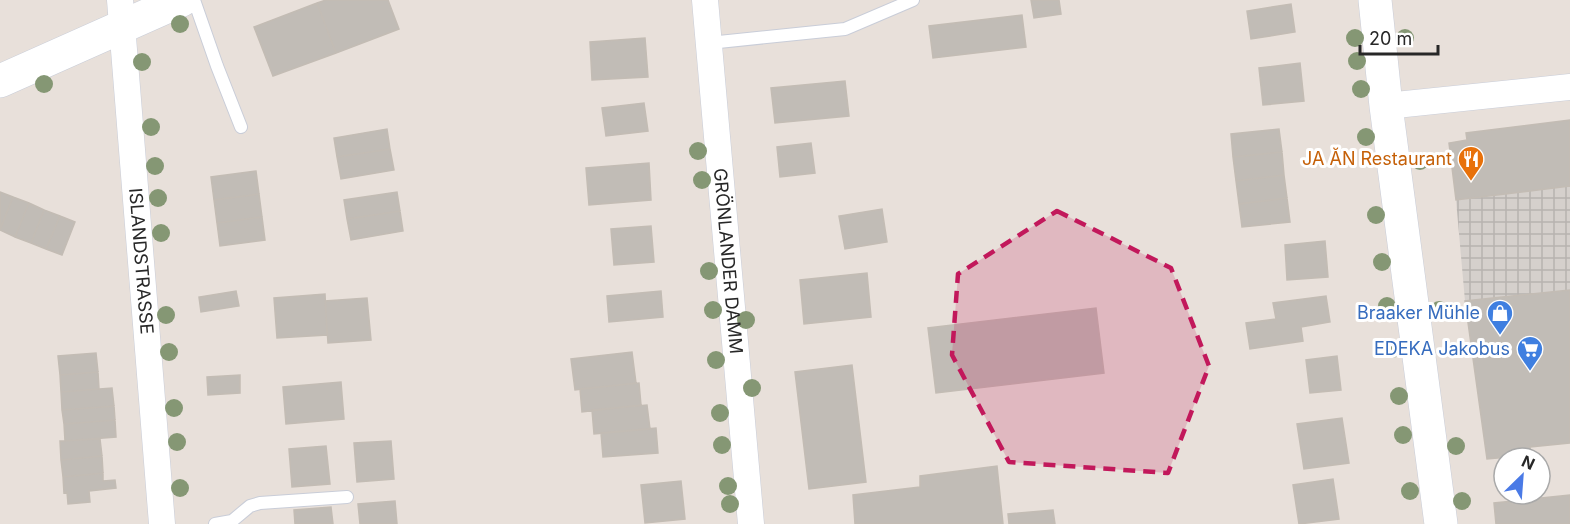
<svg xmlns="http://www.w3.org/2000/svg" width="1570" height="524" viewBox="0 0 1570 524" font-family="Inter,sans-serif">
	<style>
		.plaza { fill: url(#plaza-grid) }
		.building { fill: #c1bcb6; stroke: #c3bcb4; stroke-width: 1.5 }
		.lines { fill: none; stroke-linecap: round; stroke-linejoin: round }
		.lane-casing { stroke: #c9cdd8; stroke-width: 14 }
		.street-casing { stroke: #c9cdd8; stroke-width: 27 }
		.secondary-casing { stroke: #c9cdd8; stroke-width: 34 }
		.lane { stroke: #fff; stroke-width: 12 }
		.street { stroke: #fff; stroke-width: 26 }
		.secondary { stroke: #fff; stroke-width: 33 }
		.tree { fill: #859774 }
		.marked { fill: #c2185b; fill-opacity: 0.2; stroke: #c2185b; stroke-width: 4.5; stroke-dasharray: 12 8; stroke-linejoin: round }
		.labels { text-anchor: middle; stroke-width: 6; stroke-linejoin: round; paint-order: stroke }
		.food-label { font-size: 18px; fill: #c56008; stroke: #fff; text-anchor: end }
		.street-label { font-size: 18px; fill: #272727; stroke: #fff }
		.shop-label { font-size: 18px; fill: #366cbe; stroke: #fff; text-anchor: end }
	</style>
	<defs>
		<pattern id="plaza-grid" width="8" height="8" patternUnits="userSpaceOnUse" patternTransform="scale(1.5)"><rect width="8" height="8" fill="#d5d0cc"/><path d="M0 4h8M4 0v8" fill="none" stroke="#b7b3af"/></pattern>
	</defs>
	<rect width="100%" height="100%" fill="#e8e0da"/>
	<!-- plaza -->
	<path class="plaza" d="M1570,186V290L1465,301L1456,200Z"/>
	<!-- building -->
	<path class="building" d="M326,0H388L399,29L336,53L317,3Z
		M1031,0H1059L1061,14L1034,18Z
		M317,3L336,53L273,76L254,27Z
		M1291,4L1295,32L1251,39L1247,11Z
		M1022,15L1026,47L933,58L929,26Z
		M645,38L648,77L592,80L590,42Z
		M1300,63L1304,101L1263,105L1259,68Z
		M845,81L849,116L775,123L771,88Z
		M644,103L648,131L606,136L602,108Z
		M1570,120V186L1456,200L1449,143L1467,140L1466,133Z
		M387,129L390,149L337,157L334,138Z
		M1279,129L1282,152L1233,157L1231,134Z
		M811,143L815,173L780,177L777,147Z
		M390,149L394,170L341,179L337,157Z
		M1282,152L1284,175L1236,181L1233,157Z
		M649,163L651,200L589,205L586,168Z
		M256,171L259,194L214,200L211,177Z
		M1284,175L1287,198L1239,204L1236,181Z
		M0,192L13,197L0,229Z
		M397,192L400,211L347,219L344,200Z
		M259,194L262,217L217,223L214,200Z
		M13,197L29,203L15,237L0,230Z
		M1287,198L1290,222L1242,227L1239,204Z
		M29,203L44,210L31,243L15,237Z
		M882,209L887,242L845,249L839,216Z
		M44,210L60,216L46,249L31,243Z
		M400,211L403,231L351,240L347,219Z
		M60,216L75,222L62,255L46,249Z
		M262,217L265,240L220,246L217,223Z
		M651,226L654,262L614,265L611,229Z
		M1325,241L1328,277L1287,280L1285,245Z
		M867,273L871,317L804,324L800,280Z
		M1570,290V443L1530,447L1531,455L1487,459L1465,301Z
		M236,291L239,306L201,312L199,297Z
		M661,291L663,317L609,322L607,296Z
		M325,294L327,335L277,338L274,298Z
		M1326,296L1330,322L1301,327L1303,341L1250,349L1246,323L1276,319L1273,303Z
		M367,298L371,340L328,343L325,301Z
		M1096,308L1104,373L936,393L928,328Z
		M632,352L636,383L575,390L571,359Z
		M96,353L98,372L60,375L58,356Z
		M1337,356L1341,390L1310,393L1306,360Z
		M852,365L866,482L809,489L795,372Z
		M98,372L99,389L61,392L60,375Z
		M240,375V393L208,395L207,377Z
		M341,382L344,419L286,424L283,387Z
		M639,383L641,405L582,412L580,389Z
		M112,388L114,406L62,410L61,392Z
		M647,405L650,429L594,434L592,410Z
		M114,406L115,420L64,424L62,410Z
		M1342,418L1349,463L1304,469L1297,424Z
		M115,420L116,437L65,441L64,424Z
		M656,428L658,453L603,457L601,433Z
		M100,439L102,456L61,460L60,441Z
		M391,441L394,479L357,482L354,443Z
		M326,446L330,484L292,487L289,449Z
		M102,456L103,473L63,477L61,460Z
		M997,466L1003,524H855L853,495L920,487V476Z
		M103,473V481L115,480L116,488L89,491L90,502L68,504L67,492L64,493L63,477Z
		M1333,479L1339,519L1299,524L1293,485Z
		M681,481L685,519L645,523L641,485Z
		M1570,495V524H1496L1494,503Z
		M395,501L397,524H360L358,504Z
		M331,507L333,524H295L294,510Z
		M1053,510L1055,524H1009L1008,514Z"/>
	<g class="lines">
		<!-- lane casing -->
		<g class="lane-casing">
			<path id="lane" d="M194,0L217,66L241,127
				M709,43L845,29L913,0
				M215,524L232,521L250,506L260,503L347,497"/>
		</g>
		<!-- street casing -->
		<g class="street-casing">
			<g id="street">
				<path id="s1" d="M120,0L162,524"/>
				<path id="s2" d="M705,0L751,524"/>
				<path d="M1386,106L1570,87"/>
			</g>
		</g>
		<!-- secondary casing -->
		<g class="secondary-casing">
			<path id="secondary" d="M1375,0L1386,106L1441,524
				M0,81L182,0"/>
		</g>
		<!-- lane -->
		<use href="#lane" class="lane"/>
		<!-- street -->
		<use href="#street" class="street"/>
		<!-- secondary -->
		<use href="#secondary" class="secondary"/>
	</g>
	<!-- trees -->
	<g class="tree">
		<circle cx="180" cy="24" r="9"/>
		<circle cx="1355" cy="38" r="9"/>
		<circle cx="1405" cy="38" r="9"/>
		<circle cx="1357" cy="61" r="9"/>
		<circle cx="142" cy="62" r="9"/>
		<circle cx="44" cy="84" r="9"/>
		<circle cx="1361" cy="89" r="9"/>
		<circle cx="151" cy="127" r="9"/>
		<circle cx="1366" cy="137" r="9"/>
		<circle cx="698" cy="151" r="9"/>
		<circle cx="1420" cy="161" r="9"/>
		<circle cx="155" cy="166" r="9"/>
		<circle cx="702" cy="180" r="9"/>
		<circle cx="158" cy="198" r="9"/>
		<circle cx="1376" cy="215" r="9"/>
		<circle cx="161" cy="233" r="9"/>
		<circle cx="1382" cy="262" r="9"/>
		<circle cx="709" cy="271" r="9"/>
		<circle cx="1387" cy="306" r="9"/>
		<circle cx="713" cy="310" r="9"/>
		<circle cx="1439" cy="310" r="9"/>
		<circle cx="166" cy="315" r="9"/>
		<circle cx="746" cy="320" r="9"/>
		<circle cx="1392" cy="349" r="9"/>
		<circle cx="169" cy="352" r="9"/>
		<circle cx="716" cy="360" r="9"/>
		<circle cx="752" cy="388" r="9"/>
		<circle cx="1399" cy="396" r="9"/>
		<circle cx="174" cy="408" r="9"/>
		<circle cx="720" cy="413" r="9"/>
		<circle cx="1403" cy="435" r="9"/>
		<circle cx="177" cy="442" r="9"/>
		<circle cx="722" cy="445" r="9"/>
		<circle cx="1456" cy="446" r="9"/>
		<circle cx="728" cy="486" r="9"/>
		<circle cx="180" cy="488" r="9"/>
		<circle cx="1410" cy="491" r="9"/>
		<circle cx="1462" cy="501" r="9"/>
		<circle cx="730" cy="504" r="9"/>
	</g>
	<!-- marked area -->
	<path class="marked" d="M1057,211L1171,268L1209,366L1168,473L1009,462L952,355L958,274Z"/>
	<!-- icons -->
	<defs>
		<g id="restaurant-pin" transform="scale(1.35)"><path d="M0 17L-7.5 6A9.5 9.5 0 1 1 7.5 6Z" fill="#e8710a" stroke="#fff"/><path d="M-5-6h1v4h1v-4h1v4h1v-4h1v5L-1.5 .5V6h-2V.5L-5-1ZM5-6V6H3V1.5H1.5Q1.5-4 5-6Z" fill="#fff"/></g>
		<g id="shop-pin" transform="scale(1.35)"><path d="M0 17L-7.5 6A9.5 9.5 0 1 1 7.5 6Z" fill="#3f7fe0" stroke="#fff"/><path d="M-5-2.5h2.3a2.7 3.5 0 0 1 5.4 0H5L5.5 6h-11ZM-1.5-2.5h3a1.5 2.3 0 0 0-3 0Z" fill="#fff"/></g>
		<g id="supermarket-pin" transform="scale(1.35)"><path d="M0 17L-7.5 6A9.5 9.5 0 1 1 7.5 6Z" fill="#3f7fe0" stroke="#fff"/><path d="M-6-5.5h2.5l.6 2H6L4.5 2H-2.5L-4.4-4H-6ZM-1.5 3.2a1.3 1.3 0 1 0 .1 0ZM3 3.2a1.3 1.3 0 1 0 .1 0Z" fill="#fff"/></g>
	</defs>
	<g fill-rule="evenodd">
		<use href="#restaurant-pin" x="1471" y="159"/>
		<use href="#shop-pin" x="1500" y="313"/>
		<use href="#supermarket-pin" x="1530" y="349"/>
	</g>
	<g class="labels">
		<!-- food labels -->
		<g class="food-label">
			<text x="1452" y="165">JA ĂN Restaurant</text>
		</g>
		<!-- street labels -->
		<g class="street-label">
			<text dy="6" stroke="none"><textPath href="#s1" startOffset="262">ISLANDSTRASSE</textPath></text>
			<text dy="6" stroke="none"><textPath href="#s2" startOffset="262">GRÖNLANDER DAMM</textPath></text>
		</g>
		<!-- shop labels -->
		<g class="shop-label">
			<text x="1480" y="319">Braaker Mühle</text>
			<text x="1510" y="355">EDEKA Jakobus</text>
		</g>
	</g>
	<!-- north arrow -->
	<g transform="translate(1522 476) rotate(25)"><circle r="28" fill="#ffffff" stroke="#a9a9a9" stroke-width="1.5"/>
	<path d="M0-4.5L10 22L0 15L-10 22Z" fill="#4a7ae6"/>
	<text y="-9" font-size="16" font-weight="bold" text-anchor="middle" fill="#272727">N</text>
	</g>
	<!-- scale -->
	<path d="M1360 45v9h78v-9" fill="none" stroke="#272727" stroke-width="3"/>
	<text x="1369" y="45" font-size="18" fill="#272727" stroke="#ffffff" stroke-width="4.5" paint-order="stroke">20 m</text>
</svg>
